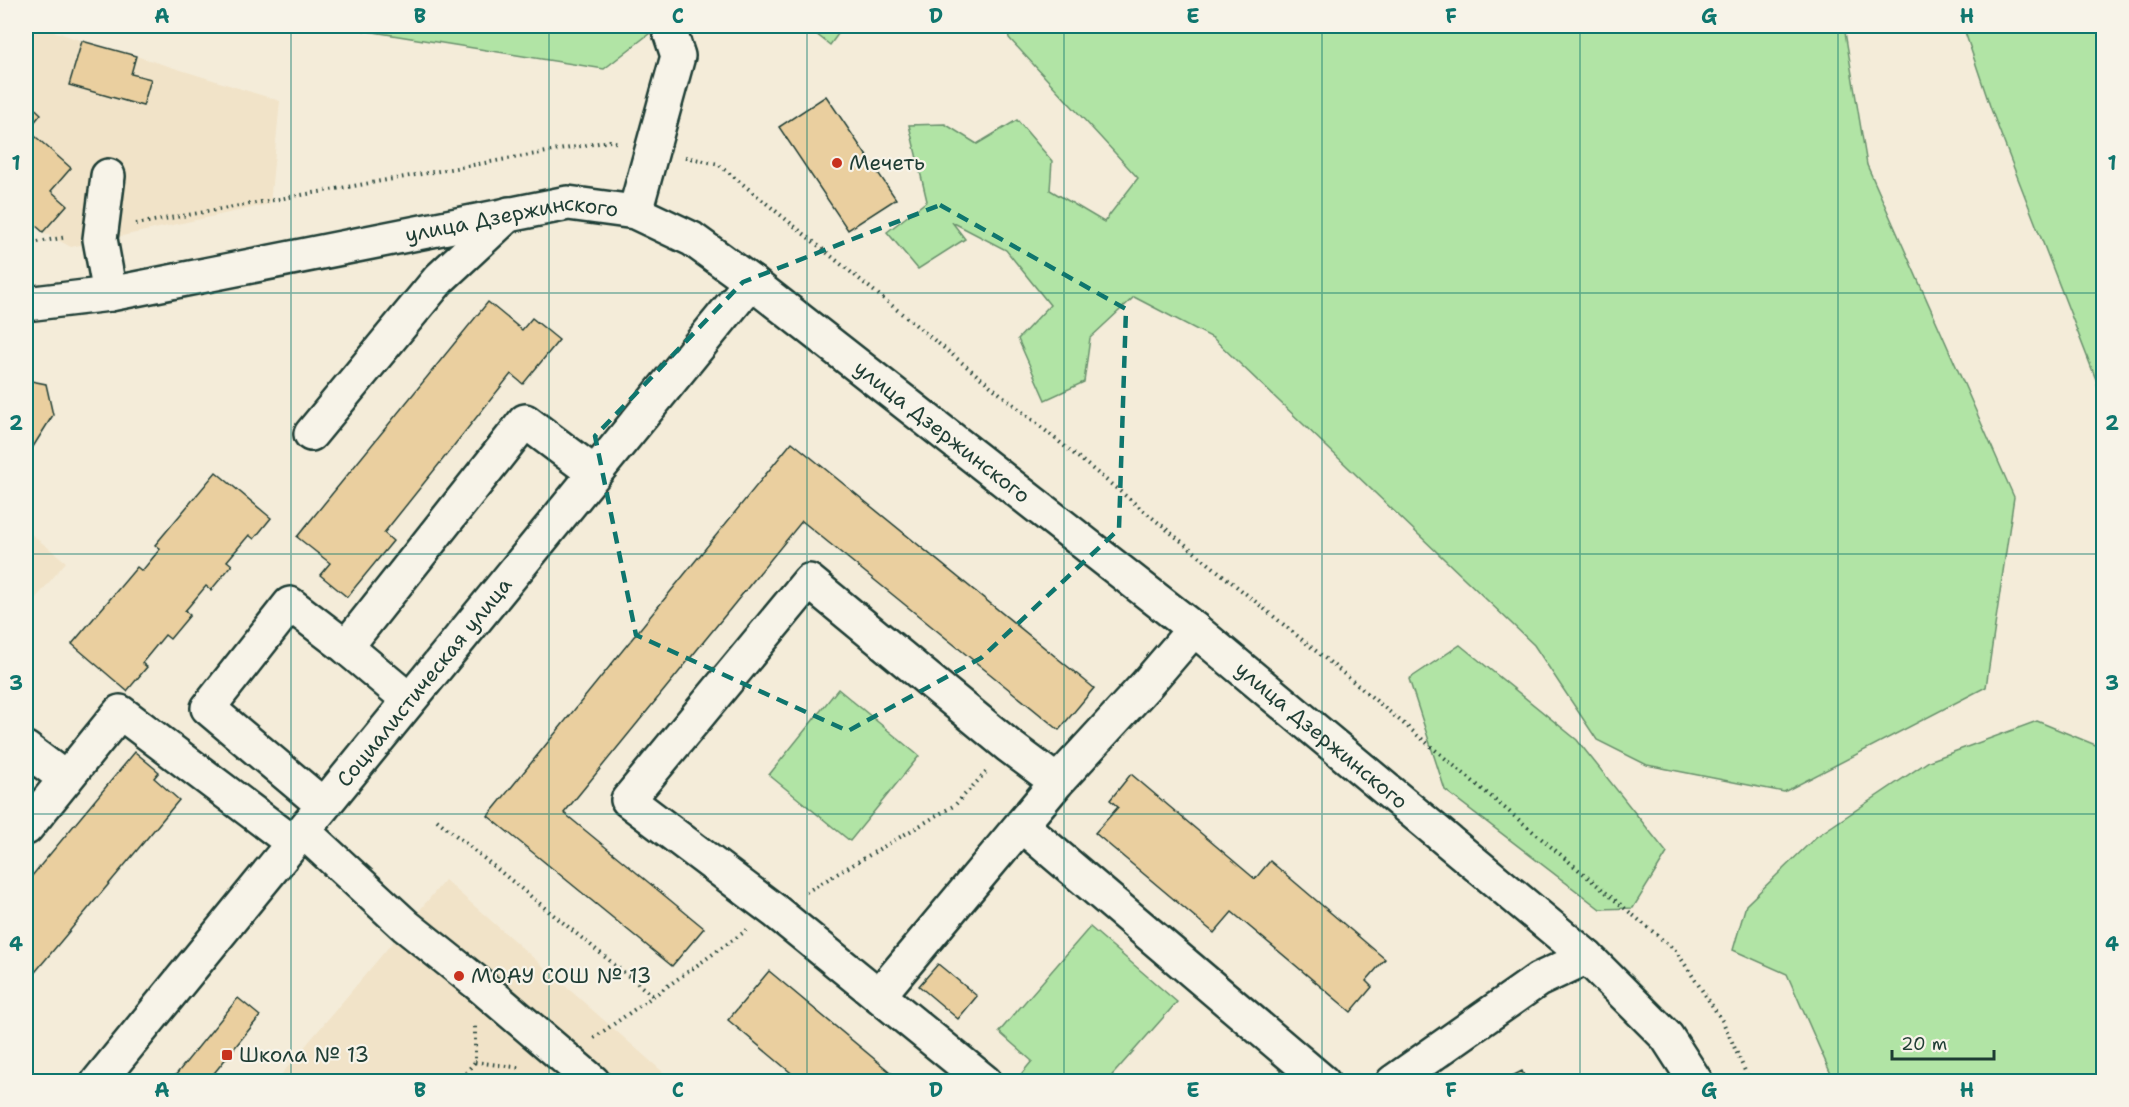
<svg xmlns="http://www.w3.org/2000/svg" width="2129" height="1107" viewBox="0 0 2129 1107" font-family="'Shantell Sans',sans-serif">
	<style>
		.built { fill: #f1e3c8 }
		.green { fill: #b1e4a5; stroke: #68906c; stroke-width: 1.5 }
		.building { fill: #eacf9f; stroke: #1f3d34; stroke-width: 1.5 }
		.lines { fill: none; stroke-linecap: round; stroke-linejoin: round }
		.minor-casing { stroke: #1f3d34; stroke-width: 38 }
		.major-casing { stroke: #1f3d34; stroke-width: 38 }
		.path { stroke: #1f3d34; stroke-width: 4; stroke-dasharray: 1.5 4.5; stroke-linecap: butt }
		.minor { stroke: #f7f3e8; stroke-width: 33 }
		.major { stroke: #f7f3e8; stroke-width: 33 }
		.marked { fill: none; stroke: #0f766e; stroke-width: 4.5; stroke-dasharray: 12 8; stroke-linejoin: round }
		.grid { fill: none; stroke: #0f766e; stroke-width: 1.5; stroke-opacity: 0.55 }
		.poi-dot { fill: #c8321e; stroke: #f7f3e8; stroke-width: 2 }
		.labels { text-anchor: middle; stroke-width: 4.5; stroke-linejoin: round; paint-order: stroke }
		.poi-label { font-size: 21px; fill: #1f3d34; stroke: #f7f3e8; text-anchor: start }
		.street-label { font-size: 21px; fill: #1f3d34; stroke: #f7f3e8 }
		.neatline { fill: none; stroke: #0f766e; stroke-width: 2 }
		.grid-label { font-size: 20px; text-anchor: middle; font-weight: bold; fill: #0f766e }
	</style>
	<rect width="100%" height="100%" fill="#f4ecd9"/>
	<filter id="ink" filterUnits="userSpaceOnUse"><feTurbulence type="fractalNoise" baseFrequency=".0167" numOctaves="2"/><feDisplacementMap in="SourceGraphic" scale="12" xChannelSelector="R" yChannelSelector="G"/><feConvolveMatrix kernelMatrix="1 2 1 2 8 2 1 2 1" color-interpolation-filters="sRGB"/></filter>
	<g filter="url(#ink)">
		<!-- built -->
		<path class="built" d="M26,26H39L82,41L136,56L280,101L270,204L71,247L43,232L26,217Z
			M26,530L66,562L26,610Z
			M445,880L673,1081L275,1082Z"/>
		<!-- green -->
		<path class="green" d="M336,26H659L604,69Z
			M806,26H844L830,45Z
			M1007,26H1844L1867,165L2014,497L1986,687L1784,792L1647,765L1597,740L1534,645L1213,338L1134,297L1090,338L1084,382L1045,400L1018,339L1050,305L1006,250L952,222L965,239L918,269L887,232L927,201L909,125L945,124L977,144L1017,120L1052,161L1050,190L1104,222L1138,178L1009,38Z
			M1963,26H2103V429L2097,382L1991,109Z
			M1460,645L1577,740L1667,853L1633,908L1600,909L1445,790L1409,679Z
			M838,689L919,756L850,841L769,775Z
			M2037,721L2103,748L2099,826L2104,831L2103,1081H1834L1787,974L1733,950L1746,905L1816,837L1929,761Z
			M1090,927L1177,1002L1107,1081H1020L1017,1079L1032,1061L999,1032Z"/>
		<!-- building -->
		<path class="building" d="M82,41L136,56L131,74L151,79L143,106L69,85Z
			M826,96L896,199L848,230L779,127Z
			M26,100L41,114L28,130L71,168L51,191L67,205L43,232L26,217Z
			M488,302L522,330L532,318L559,340L523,384L511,374L384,533L393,541L347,597L320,575L330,563L297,537Z
			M26,380L46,384L53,415L31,450L26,451Z
			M792,442L1094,688L1059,730L802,521L564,813L704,928L672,966L488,816Z
			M216,472L271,518L254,539L249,535L227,561L232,565L211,590L206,586L185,611L190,615L170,639L165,635L142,663L147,667L127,691L72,644L137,567L142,571L160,549L155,545Z
			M135,752L159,772L154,778L179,800L26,983V883Z
			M1131,774L1255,879L1270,861L1385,959L1366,981L1372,987L1351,1012L1232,912L1214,933L1095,833L1118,807L1110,800Z
			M938,964L977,996L958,1019L919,986Z
			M769,971L902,1082H802L728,1020Z
			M238,998L260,1016L207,1082H170Z
			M1522,1071L1527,1082H1500Z"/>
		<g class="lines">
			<!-- minor casing -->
			<g class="minor-casing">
				<path id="minor" d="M108,176L100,239L110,294
					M635,212L678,56L668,26
					M311,434L439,279L509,214
					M346,647L525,421L594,473
					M26,749L66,779
					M323,805L208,708L290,604L346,647L409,700
					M1021,825L1323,1082
					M26,828L120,712L293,843
					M303,831L406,926L476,982L593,1082
					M880,994L1057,782
					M985,1082L775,911L628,800L809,581L1009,746L1057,782L1146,685L1194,629
					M1393,1082L1538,980L1587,957"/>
			</g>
			<!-- major casing -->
			<g class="major-casing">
				<g id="major">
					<path id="s1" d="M26,304L110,294L568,203L635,212L692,239L751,282L1194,629L1587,957L1667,1037L1696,1082"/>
					<path id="s2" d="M98,1082L751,282"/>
				</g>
			</g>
			<!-- path -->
			<path class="path" d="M685,157L718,164L1343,673L1676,951L1723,1022L1750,1082
				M136,224L610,141L619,143
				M26,244L67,237
				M437,820L653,996
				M806,892L955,805L988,770
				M594,1038L747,930
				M475,1062L522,1068
				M458,1082L475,1062V1025"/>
			<!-- minor -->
			<use href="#minor" class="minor"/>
			<!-- major -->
			<use href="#major" class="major"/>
		</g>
	</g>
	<!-- marked area -->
	<path class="marked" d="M940,205L1126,309L1119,529L981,658L848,731L636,635L595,436L743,282Z"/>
	<!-- grid -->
	<path class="grid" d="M291,26V1082M549,26V1082M807,26V1082M1064,26V1082M1322,26V1082M1580,26V1082M1838,26V1082M26,293H2104M26,554H2104M26,814H2104"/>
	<!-- markers -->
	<g class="poi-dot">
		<circle cx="837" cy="163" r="6"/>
		<circle cx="459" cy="976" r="6"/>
		<rect x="221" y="1049" width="12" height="12" rx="3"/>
	</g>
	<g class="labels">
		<!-- poi labels -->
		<g class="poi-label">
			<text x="849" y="170">Мечеть</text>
			<text x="471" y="983">МОАУ СОШ № 13</text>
			<text x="239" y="1062">Школа № 13</text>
		</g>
		<!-- street labels -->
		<g class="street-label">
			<text dy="7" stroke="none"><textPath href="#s1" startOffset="494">улица Дзержинского</textPath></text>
			<text dy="7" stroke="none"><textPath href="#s1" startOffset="998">улица Дзержинского</textPath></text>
			<text dy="7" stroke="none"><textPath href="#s2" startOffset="516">Социалистическая улица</textPath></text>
			<text dy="7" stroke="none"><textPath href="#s1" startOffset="1484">улица Дзержинского</textPath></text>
		</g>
	</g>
	<!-- margin -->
	<rect width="2129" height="1107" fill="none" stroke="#f7f3e8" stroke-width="66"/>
	<!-- scale -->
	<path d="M1892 1050v9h102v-9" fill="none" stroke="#1f3d34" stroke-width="3"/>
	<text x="1901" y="1050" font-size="18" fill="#1f3d34" stroke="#f7f3e8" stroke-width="4.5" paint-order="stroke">20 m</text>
	<rect x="33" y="33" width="2063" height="1041" class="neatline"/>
	<g class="grid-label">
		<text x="162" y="23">A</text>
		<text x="420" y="23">B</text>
		<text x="678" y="23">C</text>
		<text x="936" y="23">D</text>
		<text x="1193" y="23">E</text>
		<text x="1451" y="23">F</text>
		<text x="1709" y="23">G</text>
		<text x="1967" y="23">H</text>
		<text x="16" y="170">1</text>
		<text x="2112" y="170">1</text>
		<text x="16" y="430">2</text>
		<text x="2112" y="430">2</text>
		<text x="16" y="690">3</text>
		<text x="2112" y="690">3</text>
		<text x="16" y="951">4</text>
		<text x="2112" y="951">4</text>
		<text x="162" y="1097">A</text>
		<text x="420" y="1097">B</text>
		<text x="678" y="1097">C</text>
		<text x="936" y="1097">D</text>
		<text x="1193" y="1097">E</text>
		<text x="1451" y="1097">F</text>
		<text x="1709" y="1097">G</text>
		<text x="1967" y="1097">H</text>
	</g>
</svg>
